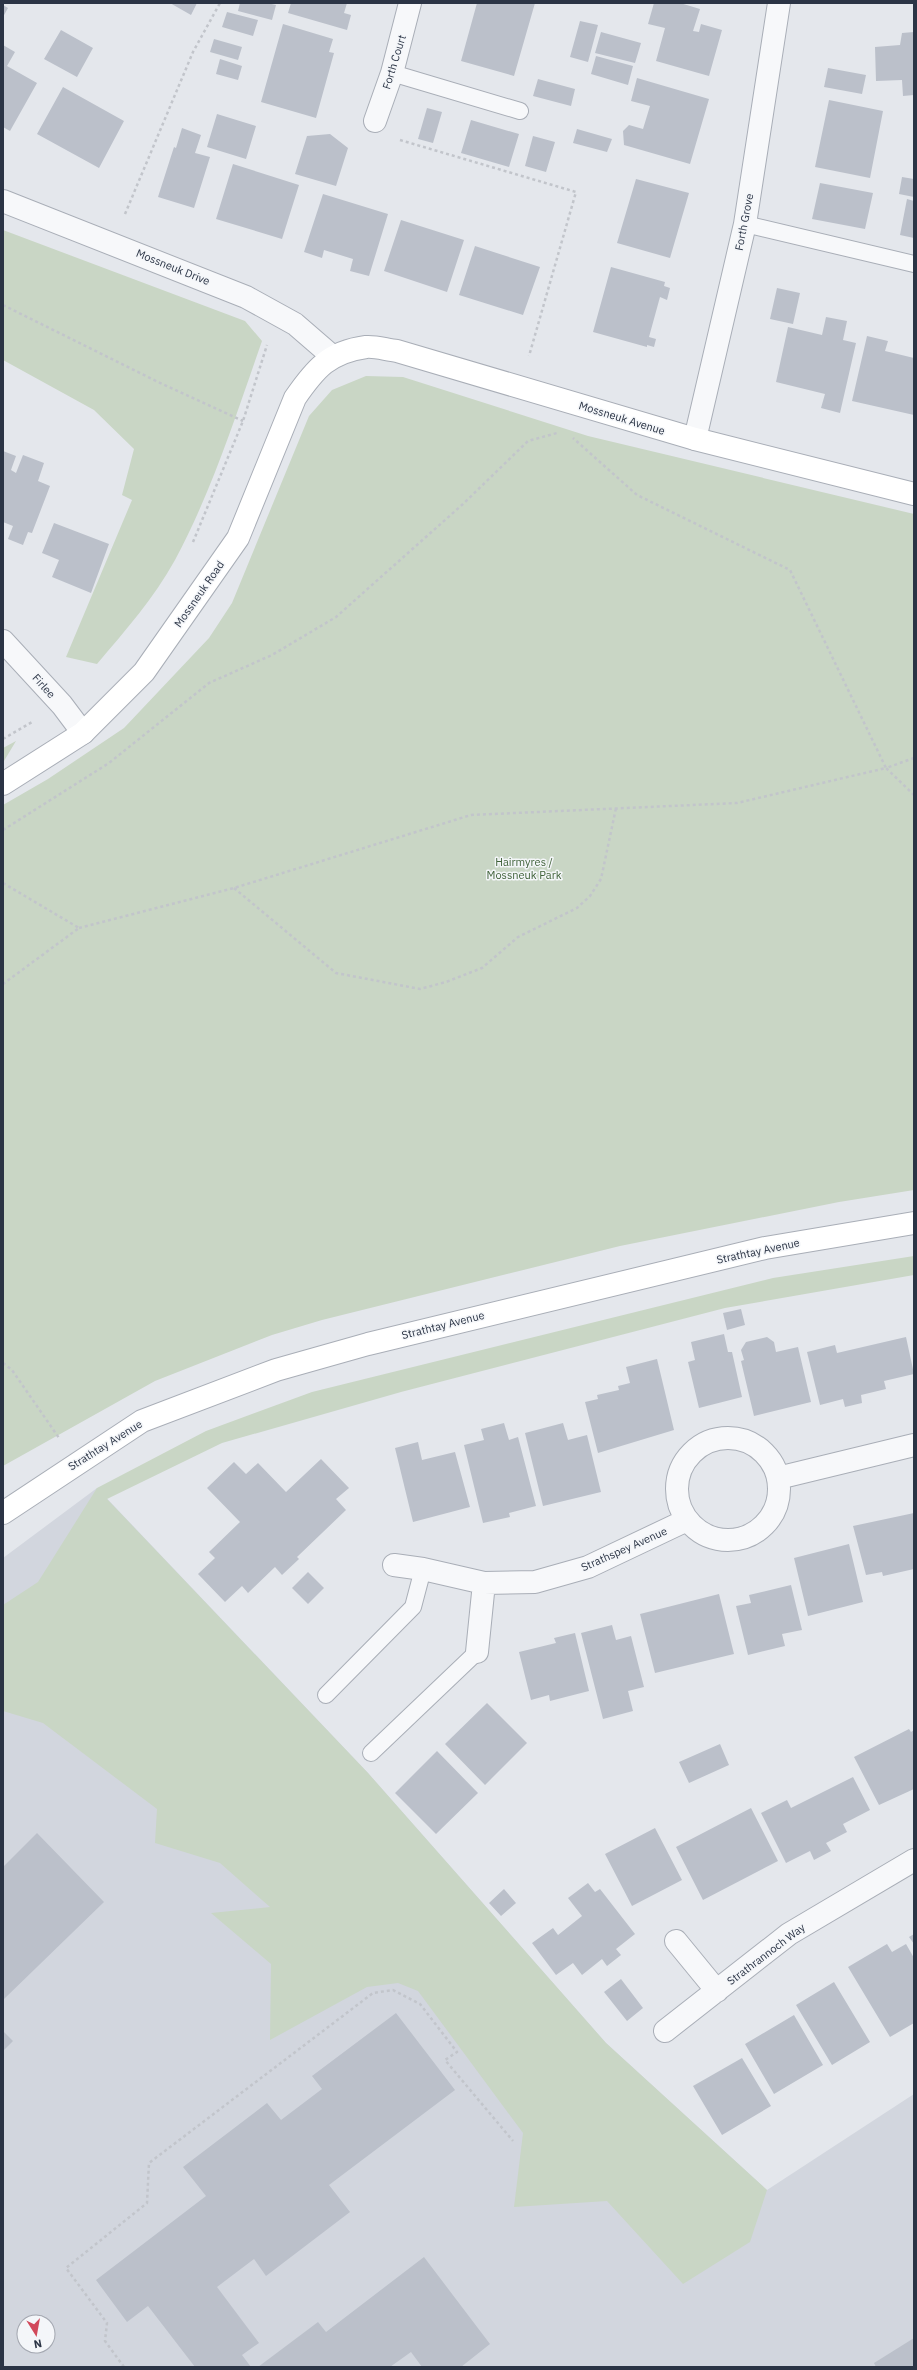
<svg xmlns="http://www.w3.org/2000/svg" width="917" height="2370" viewBox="0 0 917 2370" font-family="'IBM Plex Sans',sans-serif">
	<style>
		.built { fill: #d2d6de; fill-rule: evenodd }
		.green { fill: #c9d6c5 }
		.building { fill: #bbc0ca }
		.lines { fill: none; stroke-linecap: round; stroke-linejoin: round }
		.lane-casing { stroke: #a9aeb7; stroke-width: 18 }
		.street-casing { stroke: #a9aeb7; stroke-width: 24 }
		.secondary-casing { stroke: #a9aeb7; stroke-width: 24 }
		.path { stroke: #c2c5cb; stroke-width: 2.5; stroke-dasharray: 3 3; stroke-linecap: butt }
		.lane { stroke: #f7f8fa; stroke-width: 16 }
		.street { stroke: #f7f8fa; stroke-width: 22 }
		.secondary { stroke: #fff; stroke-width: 22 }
		.labels { text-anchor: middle; stroke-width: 3; stroke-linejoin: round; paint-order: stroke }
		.street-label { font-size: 11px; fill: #2b3445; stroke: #f4f6f9 }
		.park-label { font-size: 11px; fill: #3f6138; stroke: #f4f6f9 }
	</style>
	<rect width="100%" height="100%" fill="#e4e7ec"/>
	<!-- built -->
	<path class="built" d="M97,1488L368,1773L606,2043L767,2190L914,2094V2367H3V1558ZM24,2322H48V2346H24Z"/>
	<!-- green -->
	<path class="green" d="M3,230L245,321L262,341C236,415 212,491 175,560C154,598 125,631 97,664L66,657L132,500L122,495L134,449L94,410L3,360Z
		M366,376L403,377L588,436L914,514V1190L839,1202L620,1246L322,1320L272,1335L155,1381L3,1466V805L48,779L124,728L209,638L232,603L309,416L332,390Z
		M16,741L4,761L3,762V748Z
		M914,1256V1275L725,1308L401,1392L222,1443L107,1499L368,1773L606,2043L767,2190L750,2242L683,2284L607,2201L514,2207L523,2133L418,1991L398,1983L367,1987L270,2040L271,1964L211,1913L270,1907L220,1863L155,1843L157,1809L43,1723L3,1711V1605L38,1582L97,1488L206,1431L312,1392L773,1278Z"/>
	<!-- building -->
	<path class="building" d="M170,3H197L191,15Z
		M240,3H267L276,5L272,20L238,11Z
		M291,3H347L344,13L351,15L347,30L288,13Z
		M477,3H535L514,76L461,61Z
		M654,3H680L700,9L693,31L699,32L701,24L722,30L709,76L656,61L665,28L648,24Z
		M3,5L8,8L3,17Z
		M227,12L258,20L253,36L222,27Z
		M580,21L598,25L588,62L570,57Z
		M283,24L333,39L329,52L334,53L316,118L261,102Z
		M61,30L93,48L77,77L44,59Z
		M601,32L641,43L635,63L595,53Z
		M914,32V95L903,96L902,80L876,81L875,47L900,45L902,33Z
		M214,39L242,47L238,60L210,52Z
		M3,45L15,52L7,66L37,83L10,131L3,127Z
		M596,56L633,66L628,85L591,74Z
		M220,59L242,66L238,80L216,74Z
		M828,68L866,75L862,94L824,87Z
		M637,78L709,99L690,164L624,145L623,131L629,125L643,129L650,106L631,101Z
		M538,79L575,89L571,106L533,96Z
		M63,87L124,121L99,168L37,134Z
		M829,100L883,111L870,178L815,167Z
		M427,108L442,112L433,143L418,139Z
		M217,114L256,126L246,159L207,147Z
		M471,120L519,134L509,167L461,153Z
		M182,128L201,135L195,153L210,157L194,208L158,197L174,147L176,148Z
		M577,129L612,139L607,152L573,143Z
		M330,134L348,148L336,186L295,174L307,136Z
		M533,136L555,142L546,172L525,166Z
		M233,164L299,185L282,239L216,219Z
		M902,177L914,179V197L899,194Z
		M636,179L689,193L670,258L617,243Z
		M820,183L873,193L865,229L812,219Z
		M323,194L388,214L369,276L350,271L353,259L324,250L322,258L304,252Z
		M907,199L914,201V238L900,235Z
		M401,220L464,240L447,292L384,271Z
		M475,246L540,267L523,315L459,295Z
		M611,267L665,282L664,286L670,288L667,300L660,297L649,337L656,339L654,347L647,345V347L593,332Z
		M777,288L800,293L793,324L770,319Z
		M826,317L847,321L843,340L856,343L840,413L821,408L825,394L776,382L788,327L822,335Z
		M867,336L888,341L885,351L914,358V415L852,401Z
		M3,451L16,456L11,470L16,473L23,455L44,463L38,481L50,486L32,533L28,532L23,545L8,539L13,526L3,522Z
		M54,523L109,544L91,593L52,577L59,560L42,553Z
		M741,1309L745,1325L727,1330L723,1313Z
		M724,1334L728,1352H732L742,1397L699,1408L688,1362L695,1360L691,1342Z
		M767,1337L774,1342L776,1352L798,1347L811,1402L754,1416L741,1361L744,1360L741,1350L746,1342Z
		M906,1337L914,1374L884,1381L886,1389L861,1395L862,1403L845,1407L843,1399L820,1405L807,1352L835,1345L837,1353Z
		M657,1359L674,1430L598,1453L585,1402L598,1399L597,1395L619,1390L618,1386L630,1383L626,1367Z
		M504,1423L509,1440L518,1437L536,1506L509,1513L510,1517L483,1523L464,1445L484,1440L481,1429Z
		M563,1423L568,1440L587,1435L601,1492L543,1506L525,1433Z
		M418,1442L422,1460L455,1452L470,1507L413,1522L395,1448Z
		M321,1459L349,1488L336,1499L346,1510L297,1557L299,1559L282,1575L275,1567L248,1593L242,1586L225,1602L198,1574L215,1558L209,1552L240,1522L207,1488L234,1462L246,1474L258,1463L286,1492Z
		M914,1513V1569L883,1576L882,1572L866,1575L853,1526Z
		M849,1544L863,1602L808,1616L794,1558Z
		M308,1572L324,1588L308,1604L292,1588Z
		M791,1585L802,1630L782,1634L785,1646L748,1655L736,1606L751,1603L749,1595Z
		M719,1594L734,1654L655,1673L640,1614Z
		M612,1625L616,1640L631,1636L644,1687L628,1691L633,1711L603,1719L581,1633Z
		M575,1633L589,1691L550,1701L549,1695L531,1700L519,1652L556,1643L554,1638Z
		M487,1703L527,1743L485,1785L445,1744Z
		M909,1729L911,1732L914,1730V1789L879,1805L854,1757Z
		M720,1744L729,1765L689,1783L679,1762Z
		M437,1751L478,1793L436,1834L395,1793Z
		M853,1777L870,1810L843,1824L847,1832L826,1843L831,1851L814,1860L810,1851L786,1863L761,1813L787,1800L791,1808Z
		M751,1808L778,1861L703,1900L676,1847Z
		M655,1828L682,1880L632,1906L605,1854Z
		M37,1833L104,1902L3,2000V1867Z
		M588,1883L595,1892L600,1889L635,1934L616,1949L621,1955L607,1966L602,1959L582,1975L573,1963L556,1975L532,1943L553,1928L558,1935L582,1916L568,1898Z
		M504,1889L516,1903L501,1916L489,1903Z
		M914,1934V1944L909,1937Z
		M887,1944L892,1952L906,1944L914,1958V2023L890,2037L848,1967Z
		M621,1979L643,2008L627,2021L604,1992Z
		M834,1982L870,2042L832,2065L796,2005Z
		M396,2013L455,2090L329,2185L350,2212L266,2276L254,2259L217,2287L259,2343L242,2355L251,2367H195L148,2306L127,2322L96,2280L206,2196L183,2167L267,2103L281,2120L322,2089L312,2076Z
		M794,2015L823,2065L774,2094L745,2044Z
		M3,2031L13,2041L3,2051Z
		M742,2058L771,2106L722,2135L693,2086Z
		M424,2257L490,2344L461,2367H422L411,2352L390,2367H258L318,2322L326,2332Z
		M914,2338V2367H876L874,2363Z"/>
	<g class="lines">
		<!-- lane casing -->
		<g class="lane-casing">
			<path id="lane" d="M392,73L520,111
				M745,224L914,264
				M326,1695L413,1607L423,1569
				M371,1753L477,1652"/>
		</g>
		<!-- street casing -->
		<g class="street-casing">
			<path id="street" d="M375,121L392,73L410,3
				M3,201L246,297L295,324L332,356
				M695,439L745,224L779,3
				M3,641L62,705L83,733
				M677 1489a51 51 0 1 1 102 0a51 51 0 1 1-102 0Z
				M778,1478L914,1445
				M394,1565L423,1569L484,1583L535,1582L588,1567L687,1520
				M477,1652L484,1583
				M676,1941L717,1991
				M665,2031L789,1934L914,1860"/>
		</g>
		<!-- secondary casing -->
		<g class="secondary-casing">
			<path id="secondary" d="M3,784L83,733L144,672L238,538L295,398C315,369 329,352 366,347C375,346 387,350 397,351L695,439L914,494
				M3,1513L142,1421L276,1370L368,1344L765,1248L914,1223"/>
		</g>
		<!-- path -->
		<path class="path" d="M400,140L576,192L529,356
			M125,214L193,52L220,3
			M3,305L158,382L243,421
			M193,542L243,421L267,345
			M3,739L32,722
			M914,758L886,768L914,795
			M3,830L109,763L209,683L272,655L336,617L463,504L528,441L557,433
			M3,883L79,928L3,984
			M234,888L336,973L420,989L446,982L482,968L518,937L577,908L590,896L601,879L616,808
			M79,928L234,888L471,815L737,803L886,768L790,570L637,495L573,438
			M3,1363L12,1370L59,1438
			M124,2367L105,2341L107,2323L66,2268L147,2203L149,2163L373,1993L393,1990L420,2004L457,2052L445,2060L513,2141"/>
		<!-- lane -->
		<use href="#lane" class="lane"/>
		<!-- street -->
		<use href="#street" class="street"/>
		<!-- secondary -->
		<use href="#secondary" class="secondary"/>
	</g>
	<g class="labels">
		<!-- street labels -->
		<g class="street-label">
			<text transform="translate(394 62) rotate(-73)" y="4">Forth Court</text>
			<text transform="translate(744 222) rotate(-79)" y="4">Forth Grove</text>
			<text transform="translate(173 267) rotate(22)" y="4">Mossneuk Drive</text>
			<text transform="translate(622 418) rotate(17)" y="4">Mossneuk Avenue</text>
			<text transform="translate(199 594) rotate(-55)" y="4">Mossneuk Road</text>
			<text transform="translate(44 686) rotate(48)" y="4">Firlee</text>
			<text transform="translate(758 1251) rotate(-12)" y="4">Strathtay Avenue</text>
			<text transform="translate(443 1325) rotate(-14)" y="4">Strathtay Avenue</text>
			<text transform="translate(105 1445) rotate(-32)" y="4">Strathtay Avenue</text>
			<text transform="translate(624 1549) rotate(-24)" y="4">Strathspey Avenue</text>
			<text transform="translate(766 1954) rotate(-37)" y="4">Strathrannoch Way</text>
		</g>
		<!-- park labels -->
		<g class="park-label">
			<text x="524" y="866">Hairmyres /<tspan x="524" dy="13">Mossneuk Park</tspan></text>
		</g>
	</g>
	<!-- border -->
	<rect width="917" height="2370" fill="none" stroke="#2b3445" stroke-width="8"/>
	<!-- north arrow -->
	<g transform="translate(36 2334) rotate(169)"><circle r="19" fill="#f4f6f9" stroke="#a4a8b1"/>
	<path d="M0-3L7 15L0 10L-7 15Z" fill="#d1495b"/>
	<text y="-6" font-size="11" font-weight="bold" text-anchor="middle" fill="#2b3445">N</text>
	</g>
</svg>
